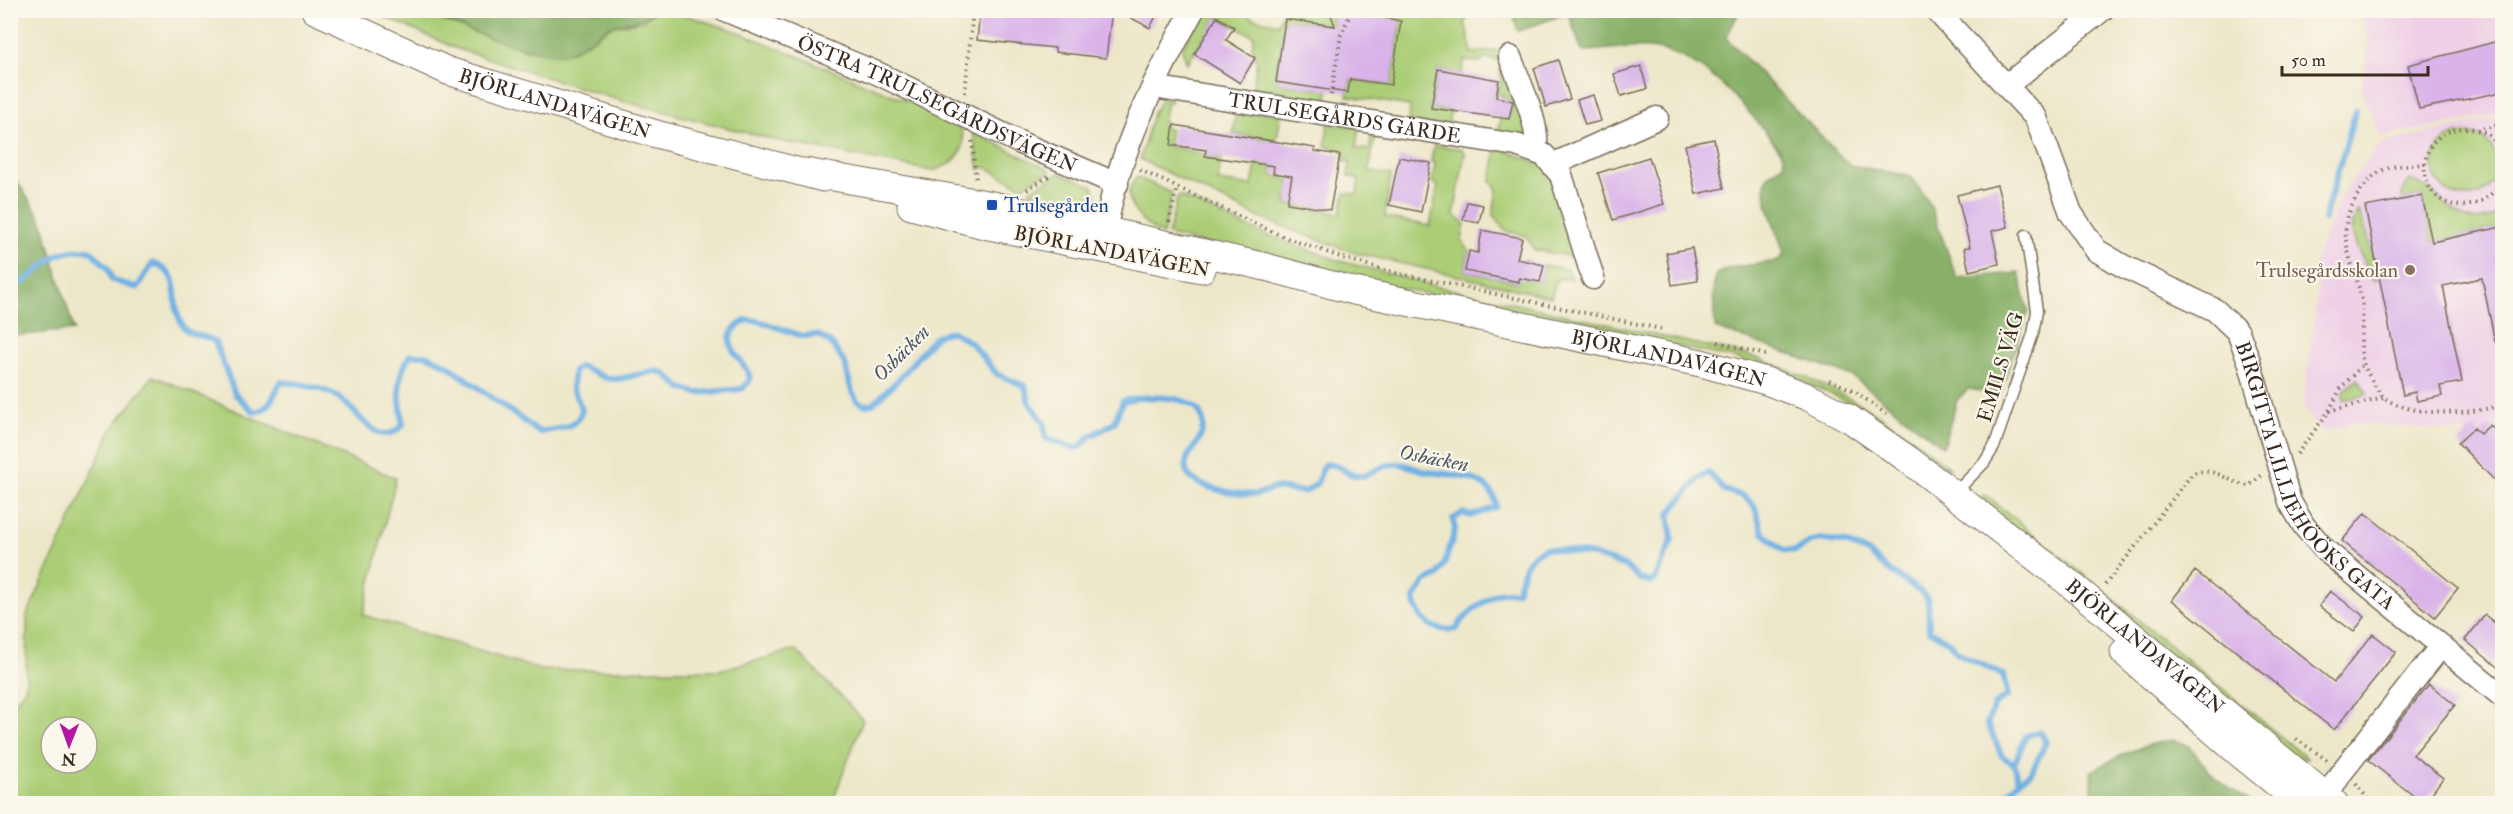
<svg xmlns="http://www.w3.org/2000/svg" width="2513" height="814" viewBox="0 0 2513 814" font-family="'IM FELL Double Pica',serif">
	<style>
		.built { fill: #efd0e6 }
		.green { fill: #abcd76; stroke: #737c4a; stroke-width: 1.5; fill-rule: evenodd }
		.forest { fill: #88b067; stroke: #626d42; stroke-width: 1.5 }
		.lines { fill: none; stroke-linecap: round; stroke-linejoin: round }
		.stream { stroke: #6eb0e3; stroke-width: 6 }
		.building { fill: #d9b3e9 }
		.service-casing { stroke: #796c5a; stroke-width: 13 }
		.minor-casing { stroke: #796c5a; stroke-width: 25 }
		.tertiary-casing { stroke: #796c5a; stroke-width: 29 }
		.path { stroke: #796c5a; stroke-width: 4; stroke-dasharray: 1.5 4.5; stroke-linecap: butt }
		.service { stroke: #fff; stroke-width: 10 }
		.minor { stroke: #fff; stroke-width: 22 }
		.tertiary { stroke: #fff; stroke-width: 27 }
		.transit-dot { fill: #1a4fb4; stroke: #fbf7ec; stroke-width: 2 }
		.education-dot { fill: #8d6e63; stroke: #fbf7ec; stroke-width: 2 }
		.labels { text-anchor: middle; stroke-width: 4.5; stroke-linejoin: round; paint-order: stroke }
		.street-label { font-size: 20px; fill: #3b2a1e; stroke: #fbf7ec }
		.transit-label { font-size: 20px; fill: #164399; stroke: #fbf7ec; text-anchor: start }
		.education-label { font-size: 20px; fill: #785e54; stroke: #fbf7ec; text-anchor: end }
		.water-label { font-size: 21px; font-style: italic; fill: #4d5963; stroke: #fbf7ec }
	</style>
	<rect width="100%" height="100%" fill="#fbf7ec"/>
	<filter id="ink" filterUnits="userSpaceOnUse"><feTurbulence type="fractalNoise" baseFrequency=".0167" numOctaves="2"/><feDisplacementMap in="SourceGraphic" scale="12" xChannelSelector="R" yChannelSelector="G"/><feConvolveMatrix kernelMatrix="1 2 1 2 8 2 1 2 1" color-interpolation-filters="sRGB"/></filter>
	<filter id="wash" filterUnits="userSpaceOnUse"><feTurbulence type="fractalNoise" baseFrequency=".008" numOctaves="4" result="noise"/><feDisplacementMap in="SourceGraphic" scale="24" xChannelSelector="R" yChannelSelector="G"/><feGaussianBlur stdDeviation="1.35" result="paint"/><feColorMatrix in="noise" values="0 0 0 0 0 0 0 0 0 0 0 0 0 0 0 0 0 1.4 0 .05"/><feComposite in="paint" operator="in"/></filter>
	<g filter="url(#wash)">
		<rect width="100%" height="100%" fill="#ede7c9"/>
		<!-- built -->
		<path class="built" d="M2360,11H2502V113L2380,137L2361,89L2369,42Z
			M2502,117V427L2472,433L2353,422L2322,433L2303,408L2319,278L2314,263L2341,195L2381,143Z"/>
		<!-- green -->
		<path class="green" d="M371,11H427L441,20L527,50L589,43L610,27L642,21L656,11H672L736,31L934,112L961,129C969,153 953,165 932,171L775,140L618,100L455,48Z
			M1203,11H1244L1252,18L1278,24L1283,11H1329L1335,31L1326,48L1329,25L1285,19L1276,82L1319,89L1330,73L1327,99L1321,105L1251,99L1257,61L1252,48L1254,36L1218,17L1187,63L1182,49Z
			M1356,11H1473L1465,22L1472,53L1501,50L1527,122L1526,137H1497L1501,117L1509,118L1513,101L1502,99V95L1497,93L1501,81L1500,61L1485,58L1481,62L1464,61L1462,73L1438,69L1431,108L1450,111L1448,128L1409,121L1410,106L1347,96L1350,80L1338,78L1391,85L1401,21L1353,14Z
			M1162,99L1172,101L1166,105L1163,128L1171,129L1168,146L1221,158L1218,181L1252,186L1261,138L1233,134L1236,111L1281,114L1271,175L1289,180L1286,204L1340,214L1345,193L1357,194L1359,179L1348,176L1350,162L1343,161L1344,151L1325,146L1328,124L1359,128L1356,148L1369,150L1372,131L1376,132L1369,171L1391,175L1385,217L1430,226L1438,185L1432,183L1435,163L1431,161L1434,145L1462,149L1465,153L1454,215L1465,223L1462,240L1469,251L1465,271L1518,282L1523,260L1529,261L1525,279L1540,282L1544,265L1567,269L1572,279H1557L1551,297L1355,253L1260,218L1140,159L1153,113Z
			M973,132L1050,170L1051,171L1022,187L985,167L979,170Z
			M2433 165a32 32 0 1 1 64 0a32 32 0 1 1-64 0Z
			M1496,151H1507L1549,167L1580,258L1534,250L1526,236L1506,231L1493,215L1497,189L1491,182Z
			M1059,173L1093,186L1096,197C1083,219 1045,200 1029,191Z
			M1137,177L1172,193L1163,235C1143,226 1116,199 1137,177Z
			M2410,180C2447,189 2453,239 2502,212V227L2432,242L2422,196L2403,200L2402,192Z
			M1180,196L1254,230L1337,260L1435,286L1751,356C1831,384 1886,414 1951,469C1915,457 1887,425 1854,406C1818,385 1777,371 1738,359L1337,275L1168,235L1177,198Z
			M2358,211L2367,233L2378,279L2373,280C2365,256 2342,238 2358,211Z
			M153,376L396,478L363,615L541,670H719L796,650L863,720L832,803H11V708L26,687L27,615L112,429ZM51,727H87V763H51Z
			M2357,379L2368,394L2344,400V391Z
			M1986,495L2308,759L2292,756L1982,500V496Z"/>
		<!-- forest -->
		<path class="forest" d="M427,11H656C636,25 627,19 609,27C594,35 583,48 566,53C542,60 449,25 427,11Z
			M1512,11H1740L1726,38L1849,165L1911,176L1930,204L1957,278L2019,273L2028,311L2000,394L1968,389L1957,400L1943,447L1852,376L1715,328L1713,291L1716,274L1729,268L1778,261L1784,253C1779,234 1757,193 1768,176C1771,171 1778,169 1783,166L1784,155C1750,113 1709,56 1651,48C1629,46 1604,50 1582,51L1568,13L1518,31Z
			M10,171L41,218L74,330L11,336Z
			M2176,740L2189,746L2216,779L2252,803H2093L2091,772C2116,756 2148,742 2176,740Z"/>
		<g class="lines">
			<!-- stream -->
			<path class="stream" d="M2324,219L2356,110
				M10,278L18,285C50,267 46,249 90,250L108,268L112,280L137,288L153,263C187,276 167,302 183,326C190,338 205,333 215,342L235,394L254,412C271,410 273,395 281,382C296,383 317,387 331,393C354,401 376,455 403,425C400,399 394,377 410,355H426L447,365L539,432C555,429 579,429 582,409L572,388L574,371L580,366L606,378L618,379L656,371L664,373L681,388L697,393L742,389L750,380C750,361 707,341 747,320L759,321L802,336L818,335L831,343L845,364L852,392L857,401L864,405L873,404L897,381L936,336L952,331L971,343L997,374L1025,386L1029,402L1044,423L1046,438L1073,448L1080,447L1089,437L1114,423L1123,401C1146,395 1212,391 1202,432C1199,445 1183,456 1186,470C1190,488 1241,496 1257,494C1263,493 1269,489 1275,488C1285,488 1296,493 1307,491L1317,483L1324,465C1340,461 1344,475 1358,476C1370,477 1381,465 1393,464C1402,462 1415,469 1424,471C1450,476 1494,474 1496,507L1471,516L1463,513L1453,519L1455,530L1445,563L1437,576L1426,581L1414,598C1418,621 1434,633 1457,629C1460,618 1488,597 1499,593C1506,590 1511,594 1517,591L1525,566L1533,555L1546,548L1593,555L1625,566L1640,579L1651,582L1655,579L1672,540L1669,514L1698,479L1708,472L1724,490L1743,496L1754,505L1763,533L1783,550L1796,551L1810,542L1820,539L1846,543L1868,552L1888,570L1920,591L1928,599L1929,630L1949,642L1958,653L2003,675L2008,696L1995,704L1987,723L2002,756L2014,764L2026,736L2040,731L2046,742L2031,773L2019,781L2002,800V804
				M2014,764L2019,781"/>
		</g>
		<g id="blocks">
			<!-- building -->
			<path class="building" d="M980,10H1112L1106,58L1055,52V48L977,40Z
				M1116,10H1159L1150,28Z
				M1329,10H1347L1401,21L1391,85L1350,79L1348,93L1276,82L1285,19L1335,26Z
				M1217,17L1234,27L1226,40L1255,58L1240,83L1194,54Z
				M2502,40V92L2419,109L2408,65Z
				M1558,60L1570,99L1546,107L1534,68Z
				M1641,66L1647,89L1621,96L1614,74Z
				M1438,69L1499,80L1496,97L1513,101L1509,119L1431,108Z
				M1593,95L1601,121L1585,125L1577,100Z
				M1174,125L1315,148L1314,151L1340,155L1330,210L1287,203L1292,176L1273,173L1274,166L1205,156L1206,150L1171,145Z
				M1714,139L1724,188L1696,194L1685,145Z
				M1399,157L1431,163L1421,212L1389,205Z
				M1649,157L1664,204L1613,220L1598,173Z
				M1997,185L2008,227L1992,231L1999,264L1969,271L1964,248L1970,247L1957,195Z
				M2422,196L2432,242L2502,227V342H2495L2482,278L2443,286L2462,382L2440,386L2442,396L2417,401L2415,392L2403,395L2365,207Z
				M1467,202L1483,205L1479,223L1463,220Z
				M1482,230L1522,238L1517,259L1544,265L1540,282L1519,278V282L1465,271L1469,251L1478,253Z
				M1692,248L1698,281L1672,285L1666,253Z
				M2490,425L2502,438V488L2458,443L2474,428L2480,434Z
				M2365,513L2458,588L2435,617L2342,541Z
				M2195,571L2334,682L2373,634L2396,652L2334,730L2172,600Z
				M2330,591L2365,617L2354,632L2319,606Z
				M2485,615L2502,629V671L2465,640Z
				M2429,684L2455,705L2413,755L2443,778L2424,804L2368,760Z"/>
		</g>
	</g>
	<g filter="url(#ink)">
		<use href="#blocks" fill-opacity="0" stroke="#796c5a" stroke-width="1.5"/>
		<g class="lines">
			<!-- service casing -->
			<g class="service-casing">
				<path id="service" d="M1954,494L1984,463L1994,447L2033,334L2037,311L2026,235"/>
			</g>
			<!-- minor casing -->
			<g class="minor-casing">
				<g id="minor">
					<path id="s1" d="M725,10L879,74L1023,144L1117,184"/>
					<path id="s2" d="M1936,10L2036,118L2071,213L2096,250L2123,266L2215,310L2238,332L2249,361L2290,502L2304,526L2325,550L2502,696"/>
					<path d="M1510,57C1518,79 1542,129 1535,150"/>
					<path id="s3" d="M1154,84L1165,89L1516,145L1544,155L1561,175L1593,278"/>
					<path d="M2007,85L2102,10"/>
					<path d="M1554,164L1657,118"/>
					<path d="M1106,230C1115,160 1158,72 1193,10"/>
					<path d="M2327,796L2341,773L2441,646"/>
				</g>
			</g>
			<!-- tertiary casing -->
			<g class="tertiary-casing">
				<g id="tertiary">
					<path id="s4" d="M315,10L448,71L656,134L823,178"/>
					<path id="s5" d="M805,172L992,205L1266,267L1354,291L1701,363L1766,381L1808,397L1850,419L1909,460L2069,583L2335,804"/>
					<path d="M911,206L984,225L1202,269"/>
					<path d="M2124,652L2239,753L2302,804"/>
				</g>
			</g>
			<!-- path -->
			<path class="path" d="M692,10L706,15
				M965,93L973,11
				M1331,95L1341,35L1352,10
				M2477,130L2502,124
				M972,141L976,180
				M2502,156C2492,115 2428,121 2425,164C2421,212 2484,221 2502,178
				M2425,164C2413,165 2399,165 2388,168C2368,174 2348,205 2346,225C2343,250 2358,277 2362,301C2365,321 2357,346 2364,365C2368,374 2378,394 2386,399C2416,418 2471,414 2502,405
				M1140,170L1284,237L1346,259L1396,273L1661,329
				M1027,190L1049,176
				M1169,222L1177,188
				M1718,342L1769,356
				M1829,380L1853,390L1886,414
				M2329,411L2384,398
				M2297,454L2329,411L2341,388L2363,364
				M2105,585L2193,473C2216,466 2228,483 2249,486L2263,474
				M2296,739L2327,760
				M2356,784L2372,804"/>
			<!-- service -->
			<use href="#service" class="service"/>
			<!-- minor -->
			<use href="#minor" class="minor"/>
			<!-- tertiary -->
			<use href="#tertiary" class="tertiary"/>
		</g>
	</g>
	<!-- markers -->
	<rect class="transit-dot" x="986" y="199" width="12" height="12" rx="3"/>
	<circle class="education-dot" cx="2410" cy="270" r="6"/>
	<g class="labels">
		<!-- street labels -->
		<g class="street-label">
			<text dy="7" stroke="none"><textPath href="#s4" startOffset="258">BJÖRLANDAVÄGEN</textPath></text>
			<text dy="7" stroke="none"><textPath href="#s1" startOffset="232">ÖSTRA TRULSEGÅRDSVÄGEN</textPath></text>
			<text dy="7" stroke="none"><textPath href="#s3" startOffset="194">TRULSEGÅRDS GÄRDE</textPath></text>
			<text transform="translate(1112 251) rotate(11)" y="7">BJÖRLANDAVÄGEN</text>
			<text dy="7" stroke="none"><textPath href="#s5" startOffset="884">BJÖRLANDAVÄGEN</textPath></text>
			<text transform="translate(2000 367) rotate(-73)" y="7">EMILS VÄG</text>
			<text dy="7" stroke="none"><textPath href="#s2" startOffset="626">BIRGITTA LILLIEHÖÖKS GATA</textPath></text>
			<text dy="7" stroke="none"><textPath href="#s5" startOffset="1449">BJÖRLANDAVÄGEN</textPath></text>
		</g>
		<!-- transit labels -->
		<g class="transit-label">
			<text x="1004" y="212">Trulsegården</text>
		</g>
		<!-- education labels -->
		<g class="education-label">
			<text x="2398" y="277">Trulsegårdsskolan</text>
		</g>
		<!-- water labels -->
		<g class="water-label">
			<text transform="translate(901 353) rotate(-45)" y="7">Osbäcken</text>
			<text transform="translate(1434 458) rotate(11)" y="7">Osbäcken</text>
		</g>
	</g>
	<!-- margin -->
	<rect width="2513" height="814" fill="none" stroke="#fbf7ec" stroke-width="36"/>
	<!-- north arrow -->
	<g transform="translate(69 745) rotate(181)"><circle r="28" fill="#fbf7ec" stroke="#aea59a" stroke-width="1.5"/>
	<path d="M0-4.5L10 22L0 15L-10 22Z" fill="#b5179e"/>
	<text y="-9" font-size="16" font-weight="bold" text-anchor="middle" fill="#3b2a1e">N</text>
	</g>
	<!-- scale -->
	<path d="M2282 66v9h146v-9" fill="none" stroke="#3b2a1e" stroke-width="3"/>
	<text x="2291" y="66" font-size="18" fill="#3b2a1e" stroke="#fbf7ec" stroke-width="4.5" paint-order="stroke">50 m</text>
</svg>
